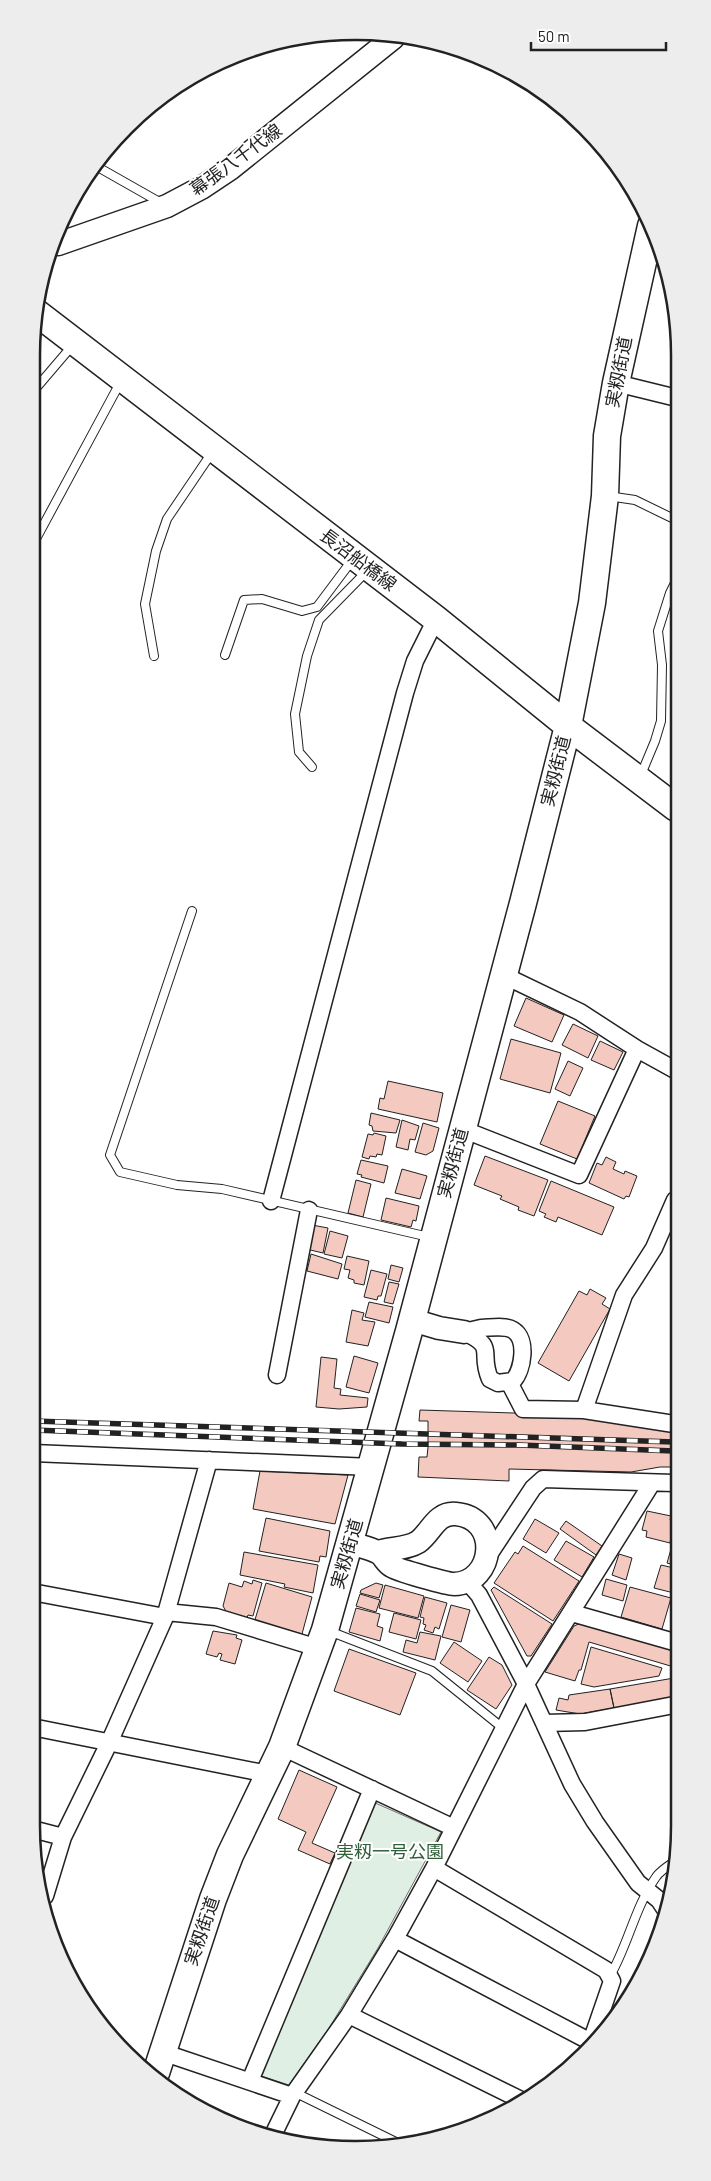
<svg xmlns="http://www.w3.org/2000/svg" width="711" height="2181" viewBox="0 0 711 2181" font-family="Barlow,'Noto Sans JP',sans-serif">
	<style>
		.green { fill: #e0efe3; stroke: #6f6f6f }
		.building { fill: #f3c9c0; stroke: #222 }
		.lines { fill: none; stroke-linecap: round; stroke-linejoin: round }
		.lane-casing { stroke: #222; stroke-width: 10 }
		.street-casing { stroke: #222; stroke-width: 19 }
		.secondary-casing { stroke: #222; stroke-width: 25 }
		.primary-casing { stroke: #222; stroke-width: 29 }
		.lane { stroke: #fff; stroke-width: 8 }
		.street { stroke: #fff; stroke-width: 16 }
		.secondary { stroke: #fff; stroke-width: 22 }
		.primary { stroke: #fff; stroke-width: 26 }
		.rail-casing { stroke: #222; stroke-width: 5.5 }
		.rail { stroke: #fff; stroke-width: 4; stroke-dasharray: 11; stroke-linecap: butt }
		.labels { text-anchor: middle; stroke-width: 4; stroke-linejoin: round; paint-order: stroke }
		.street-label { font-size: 18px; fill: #222; stroke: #fff }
		.park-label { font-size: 18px; fill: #2f5e38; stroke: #fff }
		.rim { fill: none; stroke: #222; stroke-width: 2.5 }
	</style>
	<rect width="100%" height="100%" fill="#fff"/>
	<!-- green -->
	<path class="green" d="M373,1802L441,1832L378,1948L329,2028L289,2085L258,2075Z"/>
	<!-- building -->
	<path class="building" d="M526,998L564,1015L552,1042L514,1026Z
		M573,1024L598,1036L588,1058L562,1045Z
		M511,1039L561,1053L550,1093L500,1079Z
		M600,1041L623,1052L614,1070L591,1060Z
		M568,1061L583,1068L570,1096L555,1089Z
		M388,1081L443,1093L437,1122L378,1109L380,1098L384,1099Z
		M558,1101L595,1116L577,1159L540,1144Z
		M371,1113L400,1120L396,1133L373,1131L372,1126L369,1125Z
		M402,1120L419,1126L415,1140L410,1139L408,1150L396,1147Z
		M423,1123L439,1128L433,1151L426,1155L415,1152Z
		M374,1133L386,1136L382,1155L377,1154L376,1157L370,1156L369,1159L362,1157L368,1134L373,1135Z
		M485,1156L548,1180L534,1216L518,1210L519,1207L500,1199L502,1196L474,1185Z
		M606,1157L616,1162L613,1169L624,1174L625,1171L637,1176L629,1197L626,1196L624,1199L589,1183L597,1163L602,1165Z
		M361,1160L388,1166L384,1183L361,1177L362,1175L357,1174Z
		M402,1169L427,1176L420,1199L395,1193Z
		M356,1180L371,1184L363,1217L348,1213Z
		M551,1181L614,1207L602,1235L558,1217L556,1222L544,1217L546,1214L539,1211Z
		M386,1198L419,1206L416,1221L413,1220L411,1227L381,1220Z
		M312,1225L328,1228L323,1253L306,1249Z
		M330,1231L348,1236L342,1258L324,1254Z
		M311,1254L342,1264L338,1279L307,1271Z
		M347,1256L369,1261L364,1285L354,1283V1280L348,1278L350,1270L344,1269Z
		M391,1265L403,1268L399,1282L388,1279Z
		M371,1270L387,1274L381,1296H378L377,1300L364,1297Z
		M389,1282L399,1284L393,1304L384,1302Z
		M590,1289L606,1298L602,1304L610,1309L569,1381L538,1363L579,1291L587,1295Z
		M369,1302L393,1307L389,1323L365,1317Z
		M352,1310L364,1313L362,1320L375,1322L368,1346L346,1342Z
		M354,1356L378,1363L369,1393L346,1387Z
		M321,1357L337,1359L334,1388L341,1389L340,1395L368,1398L367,1407L339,1409L316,1407Z
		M420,1410L576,1415L674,1430V1467H660L631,1472L509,1469V1481L418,1477L419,1457H427L428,1447V1421H419Z
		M260,1471L348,1475L335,1524L253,1509Z
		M647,1511L671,1516L670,1520L674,1521L670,1543L646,1537L647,1531L642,1530Z
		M266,1518L330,1531L326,1557L320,1556L319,1562L259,1551Z
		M535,1519L559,1533L546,1553L523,1539Z
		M566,1521L602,1546L596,1555L560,1529Z
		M566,1541L594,1557L582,1577L554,1560Z
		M673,1542L674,1543V1565L667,1563Z
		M523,1546L579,1581L553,1621L494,1583L515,1552L518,1554Z
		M244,1552L318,1565L313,1593L284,1587L285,1584L240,1575Z
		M619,1554L632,1558L626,1580L612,1575Z
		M661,1565L674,1568V1593L654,1588Z
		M606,1579L627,1585L623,1601L602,1595Z
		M253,1580L262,1583L253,1616L248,1615L247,1618L227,1613L223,1606L229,1583L242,1587L244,1581L252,1584Z
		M266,1583L312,1597L302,1634L271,1625L270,1627L254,1623Z
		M376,1583L383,1585L379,1598L360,1593L361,1590Z
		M385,1585L424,1596L418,1618L379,1608Z
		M494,1587L552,1624L531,1656H527L491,1590Z
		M630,1587L671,1598L662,1629L621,1617Z
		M360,1594L380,1600L376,1612L356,1606Z
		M425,1597L447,1603L439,1629L435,1627L433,1633L424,1630L426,1625L423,1624L424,1618L420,1617Z
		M451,1605L470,1610L461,1642L442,1637Z
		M356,1608L380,1614L377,1626L383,1628L380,1641L349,1632Z
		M394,1613L421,1620L416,1639L389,1632Z
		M583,1622L674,1649V1667L589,1642L581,1670H579L575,1681L545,1672L574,1626Z
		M213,1631L237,1635L236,1638L242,1640L235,1664L220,1660L222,1654L219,1653L217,1657L206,1654Z
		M420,1632L441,1636L435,1660L403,1652L406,1640L417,1643Z
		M454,1642L482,1661L468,1682L440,1663Z
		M591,1647L662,1668L659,1676L594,1687L581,1684Z
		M349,1649L416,1673L400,1715L334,1691Z
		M489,1657L502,1665L512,1685L496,1709L467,1690Z
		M674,1678L673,1697L614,1708L610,1689Z
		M610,1689L614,1708L580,1714L556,1710L559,1698L568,1700L569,1695Z
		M299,1770L337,1787L312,1843L335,1853L330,1864L298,1850L306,1832L278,1819Z"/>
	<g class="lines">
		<!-- lane casing -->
		<g class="lane-casing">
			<path id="lane" d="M96,166L163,204
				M37,387L72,346
				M608,496L635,500L676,520
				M37,537L121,381
				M225,655L244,600L262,599L302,611L317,607L353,559
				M154,656L145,604L156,551L167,519L213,451
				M312,767L299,752L295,714L307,656L319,620L366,572
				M640,777L655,741L661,721L662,665L658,631L670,593L676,581
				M192,911L110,1155L120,1172L177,1185L222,1189L429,1237
				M329,1631L432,1671L504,1729
				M610,1976C628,1945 635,1907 656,1877C660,1871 668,1866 674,1862
				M294,2092L396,2142"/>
		</g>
		<!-- street casing -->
		<g class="street-casing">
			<path id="street" d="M616,383L677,398
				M637,1049L675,1070
				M462,1129L579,1175L637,1049L580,1012L503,975
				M271,1201L405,693L415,661L436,619
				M481,1328C490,1328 505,1325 513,1330C528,1339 523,1370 513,1381L498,1383L490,1379C478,1351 498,1348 464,1332Z
				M277,1375L309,1210
				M509,1382L523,1409L584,1410L674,1424
				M584,1410L624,1295L654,1248L675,1200
				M33,1453L372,1467
				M488,1556L533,1488L543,1479L674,1483
				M467,1581L479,1595L526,1684L572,1784L595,1822L638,1883L659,1900L665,1909
				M32,1592L165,1617
				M166,1612L216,1617L318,1648
				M572,1613L674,1642
				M544,1723L585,1722L674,1705
				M32,1727L268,1774
				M282,1747L454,1828
				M32,1829L63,1837
				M434,1868L606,1970L612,1981L592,2039
				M45,1896L63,1837L109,1743L165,1617L209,1460
				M395,1939L589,2041
				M349,2015L523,2101
				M162,2052L292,2096L349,2015L395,1939L434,1868L526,1684L652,1483
				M250,2081L372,1789
				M273,2135L292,2096"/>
		</g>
		<!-- secondary casing -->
		<g class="secondary-casing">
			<path id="secondary" d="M58,244L167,206L201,188L231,168L393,38
				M412,1320L439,1328L464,1332
				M350,1543C359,1546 371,1548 379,1553C384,1556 386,1563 392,1566C397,1570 447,1584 454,1584C495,1583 501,1518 456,1514C436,1512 431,1533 418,1542C407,1549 391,1548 378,1552"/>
		</g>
		<!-- primary casing -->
		<g class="primary-casing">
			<path id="primary" d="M37,313L436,619L568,726L676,808
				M156,2073L213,1899L230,1855L282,1747L325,1630L409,1331L523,903L568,726L592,603L605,496L607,436L616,383L651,226"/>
		</g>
		<!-- lane -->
		<use href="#lane" class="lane"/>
		<!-- street -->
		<use href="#street" class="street"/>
		<!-- secondary -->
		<use href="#secondary" class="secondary"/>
		<!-- primary -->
		<use href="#primary" class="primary"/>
		<!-- rail casing -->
		<g class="rail-casing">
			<path id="rail" d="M33,1421L674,1442
				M33,1430L402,1444L519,1445L674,1451"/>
		</g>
		<!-- rail -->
		<use href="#rail" class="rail"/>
	</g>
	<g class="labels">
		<!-- street labels -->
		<g class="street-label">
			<text transform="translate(236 160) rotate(-36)" y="6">幕張八千代線</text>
			<text transform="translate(619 372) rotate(-79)" y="6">実籾街道</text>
			<text transform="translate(358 560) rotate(37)" y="6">長沼船橋線</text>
			<text transform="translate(556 771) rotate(-76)" y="6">実籾街道</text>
			<text transform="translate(453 1163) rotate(-75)" y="6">実籾街道</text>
			<text transform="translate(347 1554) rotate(-74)" y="6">実籾街道</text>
			<text transform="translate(202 1931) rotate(-71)" y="6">実籾街道</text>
		</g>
		<!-- park labels -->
		<g class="park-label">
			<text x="390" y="1858">実籾一号公園</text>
		</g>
	</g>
	<!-- crop -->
	<path d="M0 0H711V2181H0ZM355 40H356A315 315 0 0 1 671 355V1826A315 315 0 0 1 356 2141H355A315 315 0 0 1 40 1826V355A315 315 0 0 1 355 40Z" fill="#ededed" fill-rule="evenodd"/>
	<path class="rim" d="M355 40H356A315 315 0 0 1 671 355V1826A315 315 0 0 1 356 2141H355A315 315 0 0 1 40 1826V355A315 315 0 0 1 355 40Z"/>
	<!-- scale -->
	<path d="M531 42v8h135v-8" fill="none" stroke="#222222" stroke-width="2.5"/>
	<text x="538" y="42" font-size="15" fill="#222222" stroke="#ffffff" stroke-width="4" paint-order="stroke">50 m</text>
</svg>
